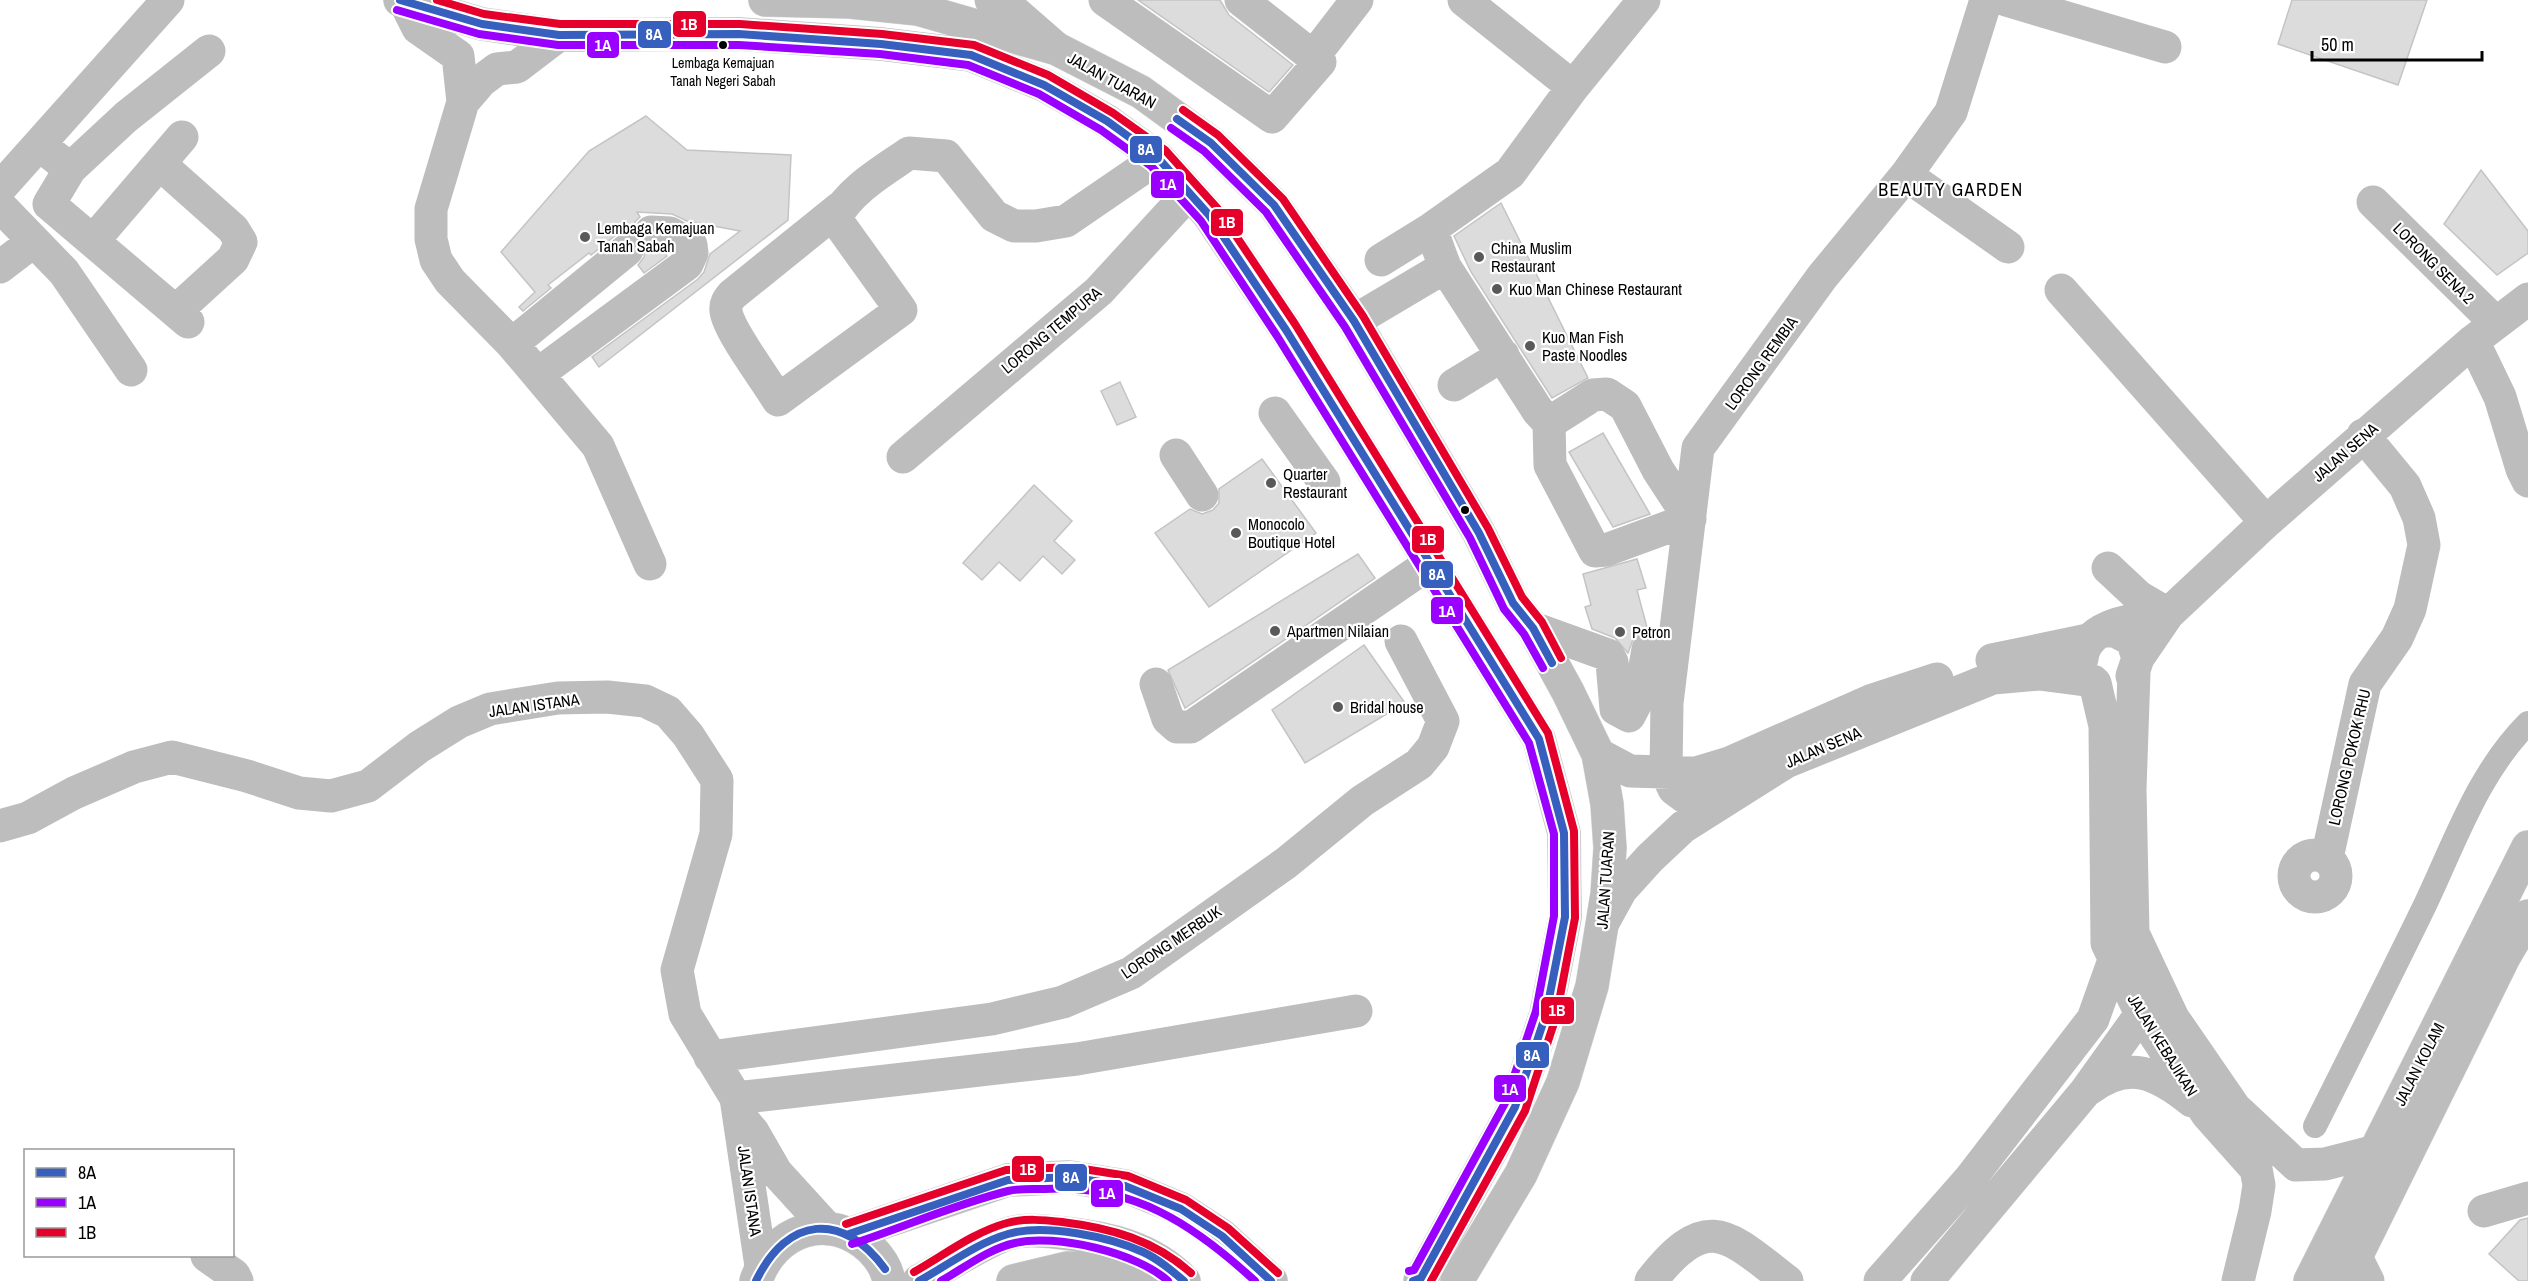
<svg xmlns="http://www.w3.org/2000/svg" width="2528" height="1281" viewBox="0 0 2528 1281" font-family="'Archivo Narrow',sans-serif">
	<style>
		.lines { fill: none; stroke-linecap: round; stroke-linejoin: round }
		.canal { stroke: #bbb; stroke-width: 24 }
		.building { fill: #dcdcdc; stroke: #c4c4c4; stroke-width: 1.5 }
		.major-casing { stroke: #dbdbdb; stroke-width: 34 }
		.minor { stroke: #bdbdbd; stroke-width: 33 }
		.major { stroke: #bdbdbd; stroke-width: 33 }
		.bus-1-casing { stroke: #fff; stroke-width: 12 }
		.bus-2-casing { stroke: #fff; stroke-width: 12 }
		.bus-3-casing { stroke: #fff; stroke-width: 12 }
		.bus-1 { stroke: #375fbe; stroke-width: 8 }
		.bus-2 { stroke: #90f; stroke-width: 8 }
		.bus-3 { stroke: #e4002b; stroke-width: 8 }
		.bus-dot { fill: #000; stroke: #fff; stroke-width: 2 }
		.poi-dot { fill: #595959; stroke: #fff; stroke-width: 2 }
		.labels { text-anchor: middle; stroke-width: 4.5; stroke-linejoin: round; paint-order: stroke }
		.bus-label { font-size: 14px; fill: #000; stroke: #fff }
		.street-label { font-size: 16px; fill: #000; stroke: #fff }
		.poi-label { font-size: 16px; fill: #000; stroke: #fff; text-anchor: start }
		.neighbourhood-label { font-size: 18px; letter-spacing: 1.5px; fill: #000; stroke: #fff }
		.line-badge { stroke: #fff; stroke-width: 2 }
		.badge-label { font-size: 16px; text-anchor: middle; font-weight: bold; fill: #fff }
	</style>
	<rect width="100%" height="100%" fill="#fff"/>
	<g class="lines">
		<!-- canal -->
		<path class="canal" d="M2315,1126C2352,1052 2389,979 2425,905C2455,842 2478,773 2528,723"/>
	</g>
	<!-- building -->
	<path class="building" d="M1138,0H1220L1229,15L1293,65L1269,92Z
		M2292,0H2427L2398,85L2278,44Z
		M646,116L687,150L791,155L788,220L599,367L592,357L698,279L704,272L710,254L740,231L687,221L672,214L637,212L640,217L635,222L632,232H623L616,235L591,255L589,253L548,285L551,288L523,311L519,307L535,292L501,252L589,151Z
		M2481,170L2528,231V253L2497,275L2444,224Z
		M1501,203L1588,378L1552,398L1471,272L1454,236Z
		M645,249L664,251L667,256L644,273L638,265L644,257Z
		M1120,382L1136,417L1117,425L1101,391Z
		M1603,433L1650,514L1613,527L1569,452Z
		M1262,459L1316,533L1209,607L1155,533L1190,509L1202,514L1213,510L1219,503V489Z
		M1034,485L1072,521L1054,541L1075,560L1062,574L1043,556L1020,581L999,562L982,580L963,563Z
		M1358,554L1375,578L1185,708L1168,670Z
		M1637,559L1646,588L1637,590L1648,631L1634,637L1628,653L1615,638L1592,629L1585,607L1591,605L1583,574Z
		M1364,645L1405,703L1305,763L1272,710Z
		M2528,1218V1281H2519L2489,1254L2520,1220Z"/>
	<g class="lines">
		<!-- major casing -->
		<g class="major-casing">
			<path id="major" d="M400,0L482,24L559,35L739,34L881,44L971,55L1044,85L1107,121L1158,158L1209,215L1286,330L1539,739L1564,833L1565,917L1546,1014L1515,1107L1420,1281
				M765,0L850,2L917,9L1057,49L1141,92L1211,143L1274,205L1354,321L1479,533L1513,603L1533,628L1568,692L1598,754L1607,804L1610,848L1607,894L1592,986L1563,1082L1521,1174L1457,1281
				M849,1234L1008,1180L1069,1177L1125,1186L1181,1209L1222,1236L1271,1281
				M756,1281C773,1229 830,1210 871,1249C879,1257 887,1269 889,1281
				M919,1281C947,1266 975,1247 1004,1235C1022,1228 1044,1231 1063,1233C1108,1238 1151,1247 1184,1281
				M1013,1281L1067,1268L1111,1267L1155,1281
				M2310,1281L2528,847
				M2344,1281L2504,957L2528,916"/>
		</g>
		<!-- minor -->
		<path class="minor" d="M991,0L1009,7L1057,49
			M1105,0L1272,117L1320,62L1241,0
			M1464,0L1573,87
			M2006,0L2165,47
			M405,2L418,28L458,56L463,102L431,209V239L436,260L450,281L512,344L598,446L650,564
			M1313,57L1357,0
			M463,102L481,81L497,69L517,67L559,35
			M40,145L70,169L49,204L188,322
			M160,164L233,229L241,242L233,259L176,311
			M70,169L126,117L209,51
			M1906,175L2008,247
			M0,188L168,0
			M2373,202L2496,323
			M0,206L64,272L131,370
			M841,207L732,295C728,300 725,304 726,311C728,330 767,381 778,400L901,310L835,218C851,189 883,171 909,153L946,156L994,216L1014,226H1036L1066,221L1158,158
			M1431,229L1510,173L1573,87L1644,0
			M93,241L182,137
			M1381,260L1431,229L1445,267L1538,411L1549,423L1550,465L1595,551L1606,550L1690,519L1658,470L1625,406L1607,394L1593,395L1549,423
			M0,267L34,241
			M2061,290L2266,522
			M1354,321L1445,267
			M2473,341L2500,397L2522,469L2528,481
			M512,344L627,250
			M538,374L687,264L692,253L691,245L670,233L651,232
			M1454,385L1503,355
			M1275,413L1324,482
			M1176,455L1202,495
			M903,457L1099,291L1189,193
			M2108,568L2139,597L2168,614
			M1533,628L1608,655L1612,662L1616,709L1629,716L1640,695L1648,649
			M2105,631H2115L2132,640L2138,658L2132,676
			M2138,658L2168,614L2266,522L2473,341L2528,299
			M2082,659C2085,622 2140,619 2168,614
			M1992,660L2088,640
			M2134,673L2130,789L2133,933L2173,1018L2235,1108L2296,1165L2325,1164L2376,1151
			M2095,683L2105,726L2107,943L2141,1014L2207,1114L2256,1169L2259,1185L2255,1211L2238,1281
			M1156,684L1168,719L1177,727H1191L1429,564
			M1598,754L1630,771L1696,773L1729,763L1870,701L1937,679
			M1754,780L1703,800H1689L1674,789L1666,772L1667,703L1698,448L1822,277L1906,175L1951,112L1986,0
			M0,826L28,818L74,793L134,767L172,757L247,776L299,793L331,796L368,786L419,747L459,722L490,709L558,698L607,697L645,701L668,712L688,735L717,780L716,834L677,970L685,1014L736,1098L761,1266
			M2294 876a21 21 0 1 1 42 0a21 21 0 1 1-42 0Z
			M2327,858L2365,684L2397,638L2410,609L2424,545L2419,518L2405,486L2363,435
			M1605,919L1621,890L1650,858L1683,827L1786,762L1993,678L2039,674L2093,681
			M710,1057L992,1019L1063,1002L1131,973L1286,863L1362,801L1419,764L1433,747L1443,721L1401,641
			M2089,1089C2129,1059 2157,1073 2192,1101
			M736,1098L1077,1059L1356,1011
			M742,1119L753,1132L776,1172L828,1229
			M2484,1211L2528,1198
			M207,1256L234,1275L237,1281
			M2356,1257L2368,1281
			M1651,1281C1707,1209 1728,1235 1787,1281
			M1880,1281L1969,1180L2093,1019L2114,960
			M1927,1281L2085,1092L2141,1014L2146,994"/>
		<!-- major -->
		<use href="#major" class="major"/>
		<!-- bus-1 casing -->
		<g class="bus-1-casing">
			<path id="bus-1" d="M400,0L482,24L559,35L739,34L881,44L971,55L1044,85L1107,121L1158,158L1209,215L1286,330L1539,739L1564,833L1565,917L1546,1014L1515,1107L1421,1278L1413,1281
				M1177,119L1211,143L1274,205L1354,321L1479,533L1513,603L1533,628L1552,663
				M849,1234L1008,1180L1069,1177L1125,1186L1181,1209L1222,1236L1271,1281
				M756,1281C787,1216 843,1211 885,1269
				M919,1281C948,1265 977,1243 1008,1234C1044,1223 1110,1237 1143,1252C1158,1259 1171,1270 1184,1281"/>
		</g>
		<!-- bus-2 casing -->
		<g class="bus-2-casing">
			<path id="bus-2" d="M397,10L479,34L558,45H739L880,54L968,65L1039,94L1101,130L1151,166L1201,221L1277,336L1529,743L1554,834V916L1536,1011L1505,1103L1414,1270L1409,1271
				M1171,128L1204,151L1266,212L1345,327L1470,538L1504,609L1524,634L1543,668
				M852,1244C904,1227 956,1204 1008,1191C1020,1188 1033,1189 1045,1189C1133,1184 1193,1224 1255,1281
				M941,1281C964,1268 988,1249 1015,1243C1055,1233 1138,1253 1168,1281"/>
		</g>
		<!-- bus-3 casing -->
		<g class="bus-3-casing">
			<path id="bus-3" d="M437,0L484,14L560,24H740L882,34L974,45L1048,75L1113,113L1165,150L1218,209L1295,324L1548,733L1574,831L1575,918L1556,1017L1525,1111L1431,1281
				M1183,110L1218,135L1283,199L1363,316L1488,528L1522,597L1542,622L1561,658
				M846,1224L1006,1170L1071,1167L1128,1176L1186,1200L1228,1228L1278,1273
				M914,1272C944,1255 974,1232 1007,1223C1025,1218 1044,1220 1062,1222C1111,1228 1154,1240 1191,1273"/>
		</g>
		<!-- bus-1 -->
		<use href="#bus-1" class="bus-1"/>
		<!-- bus-2 -->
		<use href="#bus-2" class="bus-2"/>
		<!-- bus-3 -->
		<use href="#bus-3" class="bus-3"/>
	</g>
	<!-- markers -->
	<g class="bus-dot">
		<circle cx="723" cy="45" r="5"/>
		<circle cx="1465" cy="510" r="5"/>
	</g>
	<g class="poi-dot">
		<circle cx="585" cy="237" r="6"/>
		<circle cx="1479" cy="257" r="6"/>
		<circle cx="1497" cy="289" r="6"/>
		<circle cx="1530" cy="346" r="6"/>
		<circle cx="1271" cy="483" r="6"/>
		<circle cx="1236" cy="533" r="6"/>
		<circle cx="1275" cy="631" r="6"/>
		<circle cx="1620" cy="632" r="6"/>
		<circle cx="1338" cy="707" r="6"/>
	</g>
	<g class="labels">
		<!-- bus labels -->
		<g class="bus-label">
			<text x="723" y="68">Lembaga Kemajuan<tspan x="723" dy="18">Tanah Negeri Sabah</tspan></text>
		</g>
		<!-- street labels -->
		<g class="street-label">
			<text transform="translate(1112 80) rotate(29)" y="6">JALAN TUARAN</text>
			<text transform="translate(2434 263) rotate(45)" y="6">LORONG SENA 2</text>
			<text transform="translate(1051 330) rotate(-40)" y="6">LORONG TEMPURA</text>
			<text transform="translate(1761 363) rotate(-54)" y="6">LORONG REMBIA</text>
			<text transform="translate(2345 452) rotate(-41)" y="6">JALAN SENA</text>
			<text transform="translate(534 705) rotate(-8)" y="6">JALAN ISTANA</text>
			<text transform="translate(1823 747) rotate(-23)" y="6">JALAN SENA</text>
			<text transform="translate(2349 757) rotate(-77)" y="6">LORONG POKOK RHU</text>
			<text transform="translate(1605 880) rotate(-86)" y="6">JALAN TUARAN</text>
			<text transform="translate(1171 942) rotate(-34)" y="6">LORONG MERBUK</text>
			<text transform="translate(2163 1045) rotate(58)" y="6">JALAN KEBAJIKAN</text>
			<text transform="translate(2419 1064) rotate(-63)" y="6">JALAN KOLAM</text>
			<text transform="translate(750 1191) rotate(82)" y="6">JALAN ISTANA</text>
		</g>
		<!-- poi labels -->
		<g class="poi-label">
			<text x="597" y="234">Lembaga Kemajuan<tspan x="597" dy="18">Tanah Sabah</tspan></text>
			<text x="1491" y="254">China Muslim<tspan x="1491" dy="18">Restaurant</tspan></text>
			<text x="1509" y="295">Kuo Man Chinese Restaurant</text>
			<text x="1542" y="343">Kuo Man Fish<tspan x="1542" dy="18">Paste Noodles</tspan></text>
			<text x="1283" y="480">Quarter<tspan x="1283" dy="18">Restaurant</tspan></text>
			<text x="1248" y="530">Monocolo<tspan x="1248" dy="18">Boutique Hotel</tspan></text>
			<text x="1287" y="637">Apartmen Nilaian</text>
			<text x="1632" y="638">Petron</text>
			<text x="1350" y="713">Bridal house</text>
		</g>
		<!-- neighbourhood labels -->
		<g class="neighbourhood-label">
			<text x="1951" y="196">BEAUTY GARDEN</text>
		</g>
	</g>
	<g class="line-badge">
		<rect x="672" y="10" width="35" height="28" rx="6" fill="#e4002b"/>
		<rect x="637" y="20" width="35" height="29" rx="6" fill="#375fbe"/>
		<rect x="586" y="31" width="34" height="28" rx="6" fill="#90f"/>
		<rect x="1129" y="135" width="34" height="29" rx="6" fill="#375fbe"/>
		<rect x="1150" y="170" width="35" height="29" rx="6" fill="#90f"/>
		<rect x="1210" y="208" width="34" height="29" rx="6" fill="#e4002b"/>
		<rect x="1411" y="525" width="34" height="29" rx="6" fill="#e4002b"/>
		<rect x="1420" y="560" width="34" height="29" rx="6" fill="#375fbe"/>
		<rect x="1430" y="596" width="34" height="29" rx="6" fill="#90f"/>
		<rect x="1540" y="996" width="35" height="29" rx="6" fill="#e4002b"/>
		<rect x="1515" y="1041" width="35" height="28" rx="6" fill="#375fbe"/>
		<rect x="1493" y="1074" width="34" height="29" rx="6" fill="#90f"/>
		<rect x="1011" y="1155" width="34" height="28" rx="6" fill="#e4002b"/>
		<rect x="1054" y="1163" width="34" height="29" rx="6" fill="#375fbe"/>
		<rect x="1090" y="1179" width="34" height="29" rx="6" fill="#90f"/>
	</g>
	<g class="badge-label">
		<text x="689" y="30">1B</text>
		<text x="654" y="40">8A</text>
		<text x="603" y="51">1A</text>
		<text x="1146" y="155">8A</text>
		<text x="1168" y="190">1A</text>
		<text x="1227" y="228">1B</text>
		<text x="1428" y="545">1B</text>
		<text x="1437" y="580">8A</text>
		<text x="1447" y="617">1A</text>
		<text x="1557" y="1016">1B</text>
		<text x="1532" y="1061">8A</text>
		<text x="1510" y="1095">1A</text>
		<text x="1028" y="1175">1B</text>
		<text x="1071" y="1183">8A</text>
		<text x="1107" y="1199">1A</text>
	</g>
	<!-- legend -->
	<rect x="24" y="1149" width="210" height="108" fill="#ffffff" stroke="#999999" stroke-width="1.5"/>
	<rect x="36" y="1168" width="30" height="9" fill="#375fbe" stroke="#999999" stroke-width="1.5"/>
	<text x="78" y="1179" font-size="18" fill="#000000">8A</text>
	<rect x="36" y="1198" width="30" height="9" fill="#9900ff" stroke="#999999" stroke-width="1.5"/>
	<text x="78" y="1209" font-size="18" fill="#000000">1A</text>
	<rect x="36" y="1228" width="30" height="9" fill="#e4002b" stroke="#999999" stroke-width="1.5"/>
	<text x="78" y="1239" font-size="18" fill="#000000">1B</text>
	<!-- scale -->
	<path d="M2312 51v9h170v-9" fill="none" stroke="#000000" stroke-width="3"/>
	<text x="2321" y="51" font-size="18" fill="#000000" stroke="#ffffff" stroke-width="4.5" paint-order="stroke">50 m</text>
</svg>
